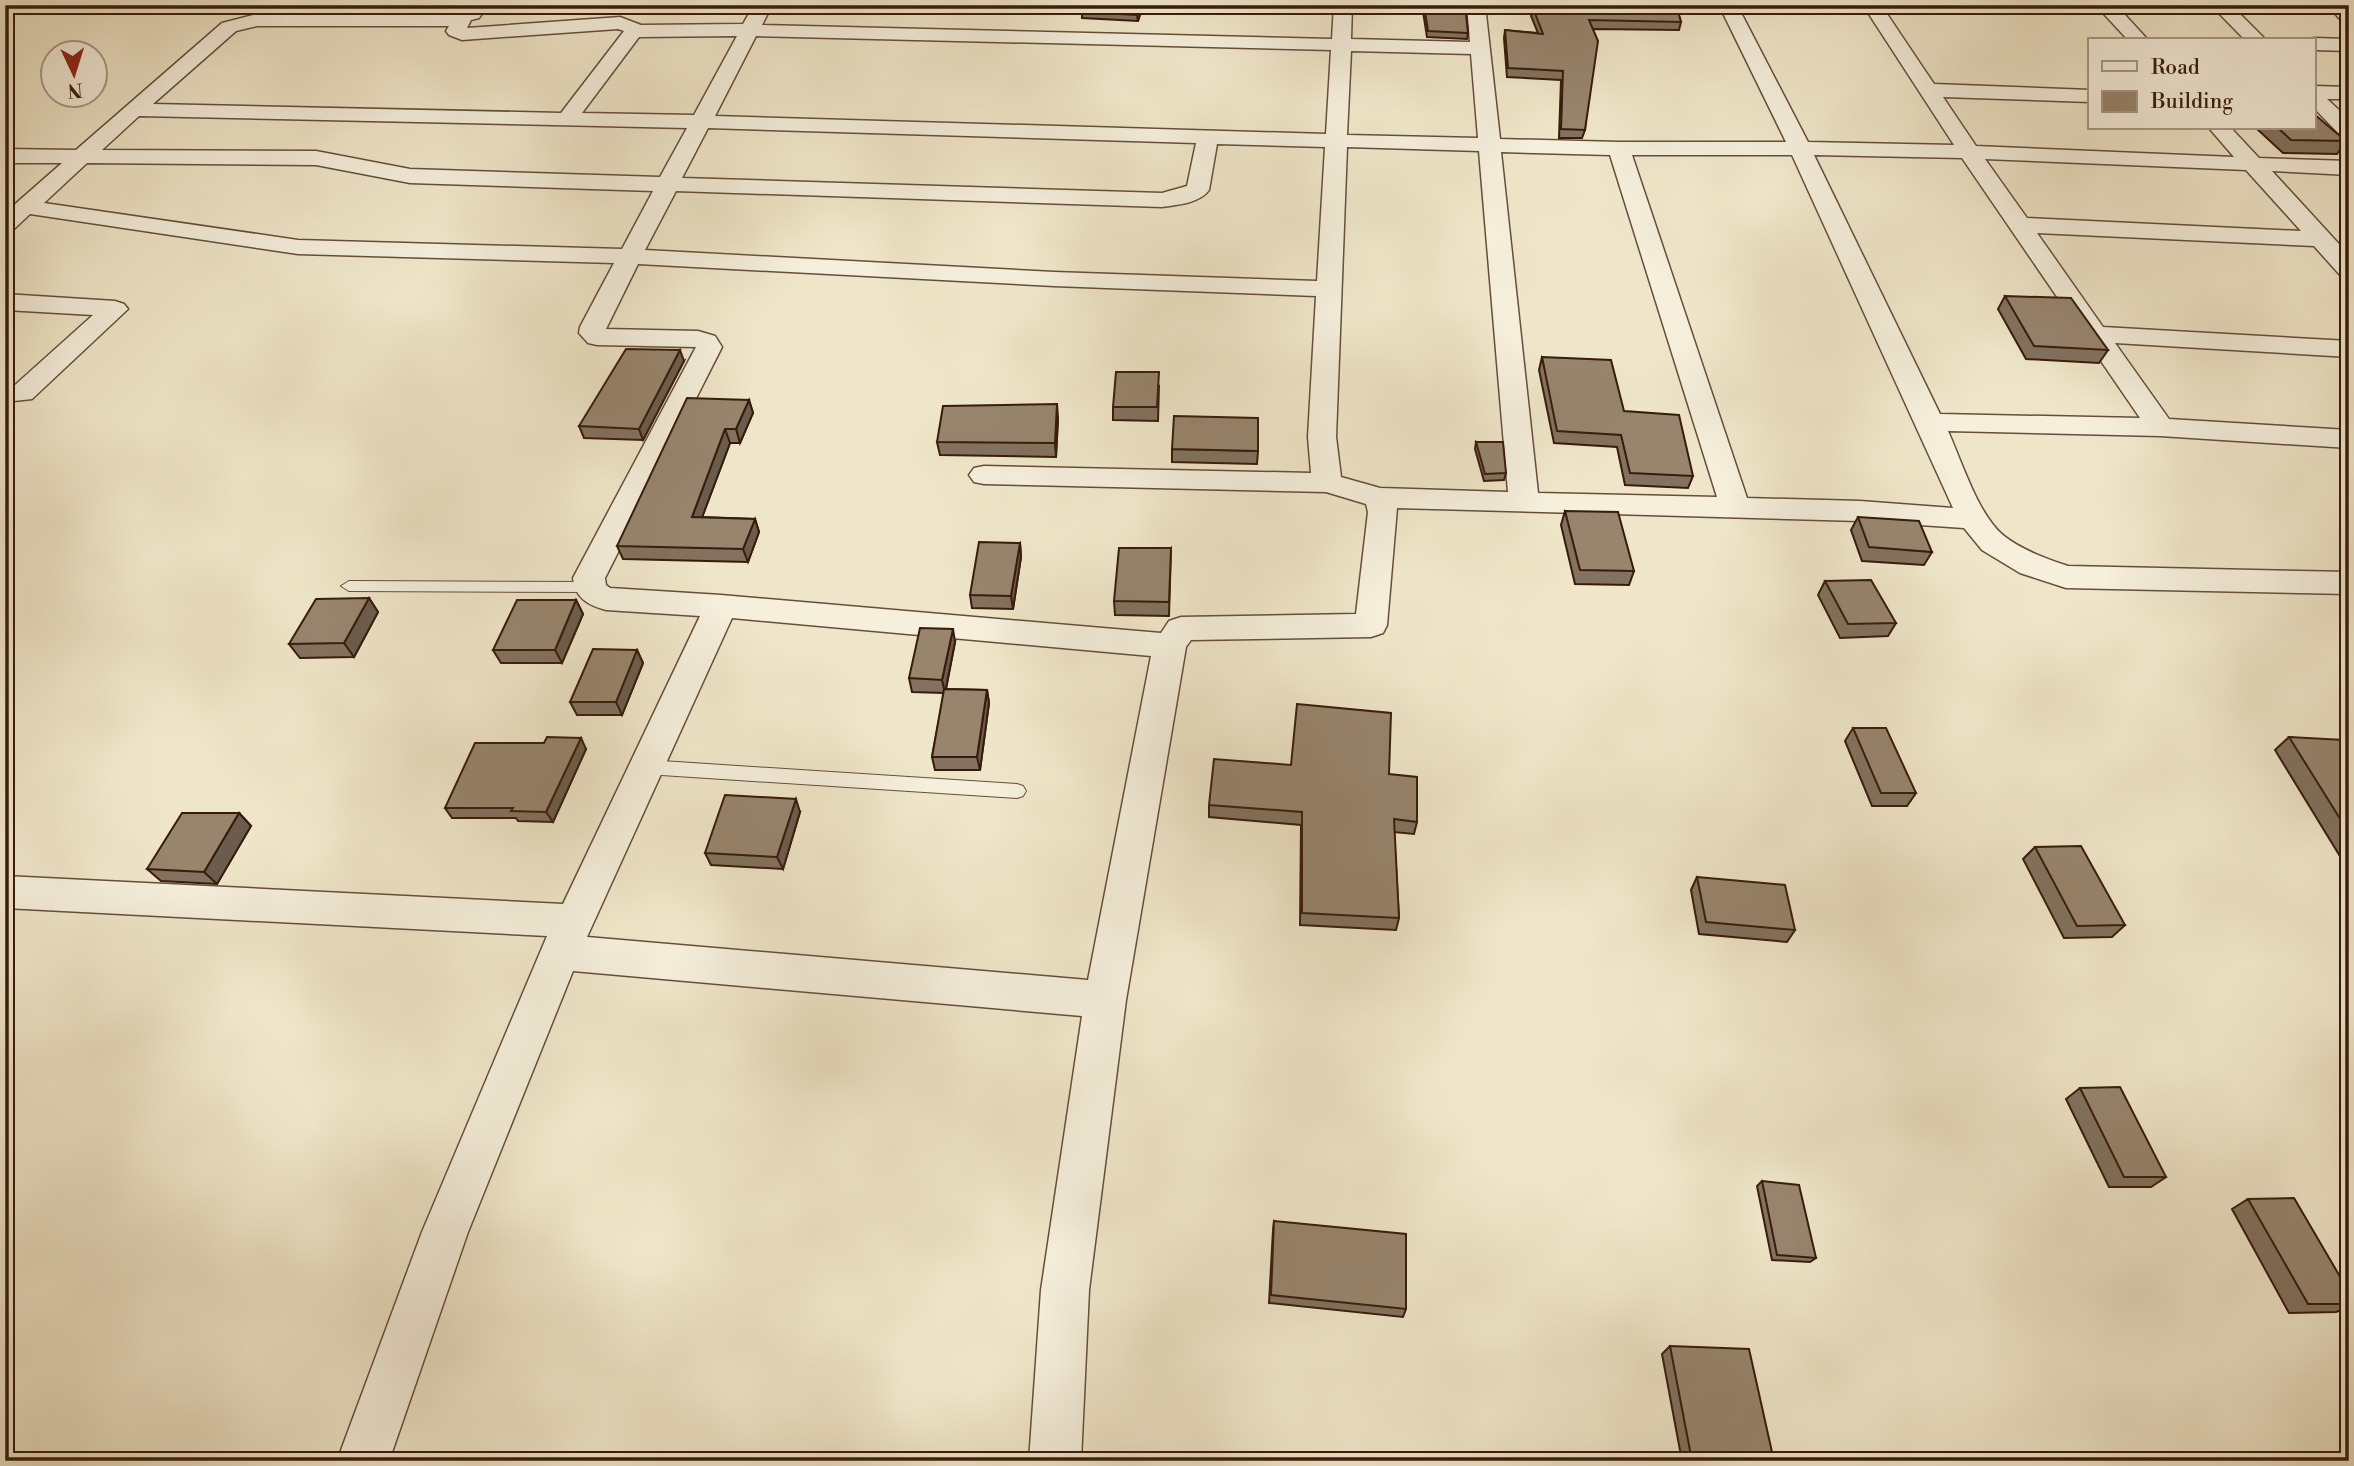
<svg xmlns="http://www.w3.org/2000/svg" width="2354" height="1466" viewBox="0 0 2354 1466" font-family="'Libre Bodoni',serif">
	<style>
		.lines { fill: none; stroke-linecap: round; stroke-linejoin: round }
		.lane-casing { stroke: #664e3a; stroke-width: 2 }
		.street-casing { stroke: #664e3a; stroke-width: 3 }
		.lane { fill: #f5efdc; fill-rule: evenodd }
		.street { fill: #f5efdc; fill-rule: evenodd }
		.wall { fill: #82725f; stroke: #381b0b; stroke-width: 2 }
		.shaded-wall { fill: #6a5d4d; stroke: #381b0b; stroke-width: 2 }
		.building { fill: #97856e; stroke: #381b0b; stroke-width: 2 }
	</style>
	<rect width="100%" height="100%" fill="#efe6c9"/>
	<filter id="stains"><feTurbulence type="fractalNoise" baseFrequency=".00286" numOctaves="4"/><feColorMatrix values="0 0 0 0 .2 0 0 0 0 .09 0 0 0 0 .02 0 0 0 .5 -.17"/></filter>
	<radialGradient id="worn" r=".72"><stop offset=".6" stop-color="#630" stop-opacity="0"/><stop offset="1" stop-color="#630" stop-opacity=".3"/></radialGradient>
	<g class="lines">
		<!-- lane casing -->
		<g class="lane-casing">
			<path id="lane" d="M349,581L589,582L597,587L589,592L349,591L341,586Z
				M646,760L1017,784L1023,786L1026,791L1023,796L1017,798L646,774L640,772L637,767L640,762Z"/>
		</g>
		<!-- street casing -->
		<g class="street-casing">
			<path id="street" d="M469,5H488L479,18L471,20L467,28L620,17L641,25L743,24L754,5H772L762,25L1332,39L1334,5H1352L1351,39L1470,42L1467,5H1485L1500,139L1619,142H1786L1719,5H1737L1808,142L1954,145L1863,5H1881L1934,84L2090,90V102L1943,97L1976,146L2234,157L2209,128H2231L2259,158L2349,161V175L2272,171L2349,255V277L2340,275L2314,246L2037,233L2103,327L2349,341V357L2115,343L2169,419L2349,430V448L2160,436L1948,431C1962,462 1978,515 2004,536C2022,550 2046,559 2068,566L2349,572V594L2066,588L2020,573L1982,550L1964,528L1860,521L1397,508L1387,625L1383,633L1371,637L1191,640L1186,647L1126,1000L1089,1290L1081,1461H1029L1041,1290L1082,1016L573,971L468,1232L389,1461H337L422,1232L547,936L5,908V876L563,904L700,616L606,610C588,605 575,598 573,578L696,347L597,345L588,343L579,333L580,327L614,263L298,254L30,214L13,230L5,232V213L62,163H5V149L76,150L222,23L257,14H450L465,10ZM257,26H449L446,31L449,35L462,40L618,29L624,31L561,113L153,104L236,31ZM737,36L694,115L582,113L639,37ZM756,36L1331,50L1326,134L715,116ZM1351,51L1471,54L1478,138L1347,135ZM139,116L687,128L660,177L410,169L316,151L102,150ZM708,128L1196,143L1187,186L1162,193L682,178ZM1217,144L1325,147L1317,281L1054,272L645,250L676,191L1162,207C1177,205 1200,203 1209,190ZM1347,147L1479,151L1508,492L1380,488L1341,477L1336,437ZM1501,152L1610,155L1717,497L1538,493ZM1632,155H1792L1953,508L1860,501L1747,498ZM1814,155L1962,158L2140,418L1940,414ZM1985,159L2246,170L2301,231L2027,218ZM87,163L316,165L410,183L653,191L622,249L298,240L44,203ZM638,264L1054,286L1316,296L1308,437L1311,473L984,466L974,468L969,475L974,482L984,484L1326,492L1366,504L1368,512L1356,614L1181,617L1169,621L1161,633L721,595L610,588L606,585L605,578L722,347L715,336L698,331L606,329ZM732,618L1151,656L1088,980L587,937Z
				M2036,5H2116L2148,40H2128L2103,13L2045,11Z
				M2211,5H2231L2266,40H2245Z
				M2333,5H2349V24C2340,21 2336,15 2331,8Z
				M2314,38L2349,39V51L2314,50V40H2307Z
				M2314,86L2349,87V99H2327L2349,119V137L2341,136L2314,108Z
				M5,294L115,301L124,304L128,309L32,399L5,402V386L15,385L93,315L5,310Z"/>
		</g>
		<!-- lane -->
		<use href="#lane" class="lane"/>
		<!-- street -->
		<use href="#street" class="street"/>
	</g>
	<!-- wall -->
	<path class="wall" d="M1143,5L1138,21L1082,18V12Z
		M1422,5H1465L1468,33L1467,39L1427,37Z
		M1561,5H1676L1681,22L1679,30L1593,29L1585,130L1582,138H1559L1561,80L1507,77L1504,38L1505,30L1538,33L1531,16L1533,8H1561Z
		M2256,128H2314L2346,141L2337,154L2283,153Z
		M2005,296L2108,350L2099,363L2026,359L1998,309Z
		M1542,357L1624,411L1693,476L1688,488L1625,485L1617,447L1554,443L1539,370Z
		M684,361L643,440L584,438L579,426Z
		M1159,386L1158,421L1113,420V407Z
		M749,400L753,413L740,443H730L702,517L755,519L759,532L748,562L623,559L617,546Z
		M1058,418L1056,457L940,455L937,442Z
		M1476,442L1506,473L1504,480L1484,481L1475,449Z
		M1172,449L1258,451L1257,464L1172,462Z
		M1565,511L1634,571L1629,585L1575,584L1561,525Z
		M1858,517L1932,552L1924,565L1862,561L1851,530Z
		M1020,543L1021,557L1013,609L972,608L970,595Z
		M1171,548L1169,616L1115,615L1114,601Z
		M1825,581L1896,623L1888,636L1840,638L1818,595Z
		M369,598L378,612L354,657L300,658L289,644Z
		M576,600L583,614L562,663H501L493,650Z
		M955,642L946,689L987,690L989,703L980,770H935L932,757L944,693L912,692L909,678Z
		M637,650L643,663L622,715H577L570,702Z
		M1853,728L1916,793L1907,806H1872L1845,741Z
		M2289,737L2349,746V871L2275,750Z
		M544,743L586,749L553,822L518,821L516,818H452L445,808Z
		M1389,774L1417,822L1414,834L1394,832L1399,918L1396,930L1300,925L1301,825L1209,817V805Z
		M800,812L783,869L711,865L705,853Z
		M239,813L251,826L217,884L161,881L147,869Z
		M2035,847L2125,925L2112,937L2064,938L2023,859Z
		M1697,877L1795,930L1787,942L1699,934L1691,890Z
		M2080,1088L2166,1177L2151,1187H2109L2066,1099Z
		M1762,1181L1816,1258L1810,1262L1772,1260L1757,1186Z
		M2248,1199L2349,1292V1307L2336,1312L2289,1313L2232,1209Z
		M1274,1221L1406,1309L1403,1317L1269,1303L1273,1230Z
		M1670,1346L1774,1461H1682L1662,1354Z"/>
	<!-- shaded-wall -->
	<path class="shaded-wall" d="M1141,5H1143L1138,21L1137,15Z
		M680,350L684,361L643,440L639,429Z
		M749,400L753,413L740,443L736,429Z
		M1057,404L1058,418L1056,457L1055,443Z
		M725,429L730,443L697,531L692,517Z
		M755,519L759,532L748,562L743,549Z
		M1020,543L1021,557L1013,609L1011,596Z
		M369,598L378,612L354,657L344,643Z
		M576,600L583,614L562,663L555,650Z
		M953,629L955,642L945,693L942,680Z
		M637,650L643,663L622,715L616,702Z
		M987,690L989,703L980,770L977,757Z
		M581,738L586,749L553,822L546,812Z
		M796,799L800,812L783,869L777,857Z
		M239,813L251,826L217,884L204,872Z"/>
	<!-- building -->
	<path class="building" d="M1085,5H1141L1137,15L1082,12Z
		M1424,5H1465L1468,33L1428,31Z
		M1564,5H1676L1681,22L1589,20L1598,41L1585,130L1561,129L1563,71L1508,68L1505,30L1543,34L1533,8H1564Z
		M2314,114L2346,141L2291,140L2278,128H2314Z
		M2005,296L2071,298L2108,350L2034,346Z
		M626,349L680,350L639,429L579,426Z
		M1542,357L1611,360L1624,411L1679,415L1693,476L1630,473L1621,435L1557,431Z
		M1116,372H1159L1157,407H1113Z
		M687,398L749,400L736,429H725L692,517L755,519L743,549L617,546Z
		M1057,404L1055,443L937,442L943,406Z
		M1174,416L1258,418V451L1172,449Z
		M1476,442H1503L1506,473L1485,474Z
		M1565,511L1618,512L1634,571L1580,570Z
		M1858,517L1919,521L1932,552L1869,547Z
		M979,542L1020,543L1011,596L970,595Z
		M1119,548H1171L1169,602L1114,601Z
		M1871,580L1896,623L1848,624L1825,581Z
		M369,598L344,643L289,644L316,599Z
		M517,600H576L555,650H493Z
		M920,628L953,629L942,680L909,678Z
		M593,649L637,650L616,702H570Z
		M944,689L987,690L977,757H932Z
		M1297,704L1391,713L1389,774L1417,777V822L1394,819L1399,918L1302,913V812L1209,805L1214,759L1291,765Z
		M1853,728H1886L1916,793H1881Z
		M547,737L581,738L546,812L511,811L513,808H445L475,743H544Z
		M2289,737L2344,740L2349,746V833Z
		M725,795L796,799L777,857L705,853Z
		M182,813H239L204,872L147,869Z
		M2081,846L2125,925L2077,926L2035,847Z
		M1697,877L1785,885L1795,930L1706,922Z
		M2120,1087L2166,1177H2124L2080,1088Z
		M1762,1181L1799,1185L1816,1258L1777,1255Z
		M2294,1198L2349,1292V1304H2308L2248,1199Z
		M1274,1221L1406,1234V1309L1271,1295Z
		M1670,1346L1749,1349L1774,1461H1692Z"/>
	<!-- margin -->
	<rect width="2354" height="1466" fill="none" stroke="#efe6c9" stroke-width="28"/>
	<rect x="7" y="7" width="2340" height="1452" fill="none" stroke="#381b0b" stroke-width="3.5"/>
	<rect x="14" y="14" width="2326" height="1438" fill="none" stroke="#381b0b" stroke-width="2"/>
	<!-- legend -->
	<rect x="2088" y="38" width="228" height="91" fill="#f5efdc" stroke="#a99a88" stroke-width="2"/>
	<rect x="2102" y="61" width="35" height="10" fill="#f5efdc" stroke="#a99a88" stroke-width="2"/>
	<text x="2151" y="74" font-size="21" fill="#381b0b">Road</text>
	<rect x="2102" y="91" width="35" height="21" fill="#97856e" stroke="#a99a88" stroke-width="2"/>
	<text x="2151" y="108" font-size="21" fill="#381b0b">Building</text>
	<!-- north arrow -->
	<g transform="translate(74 74) rotate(176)"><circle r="33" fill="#f5efdc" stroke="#a99a88" stroke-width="2"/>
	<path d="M0-5L12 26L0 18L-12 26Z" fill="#8f2418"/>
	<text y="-10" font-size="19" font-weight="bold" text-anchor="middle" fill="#381b0b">N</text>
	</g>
	<rect width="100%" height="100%" filter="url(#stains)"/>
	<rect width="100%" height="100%" fill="url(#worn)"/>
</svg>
